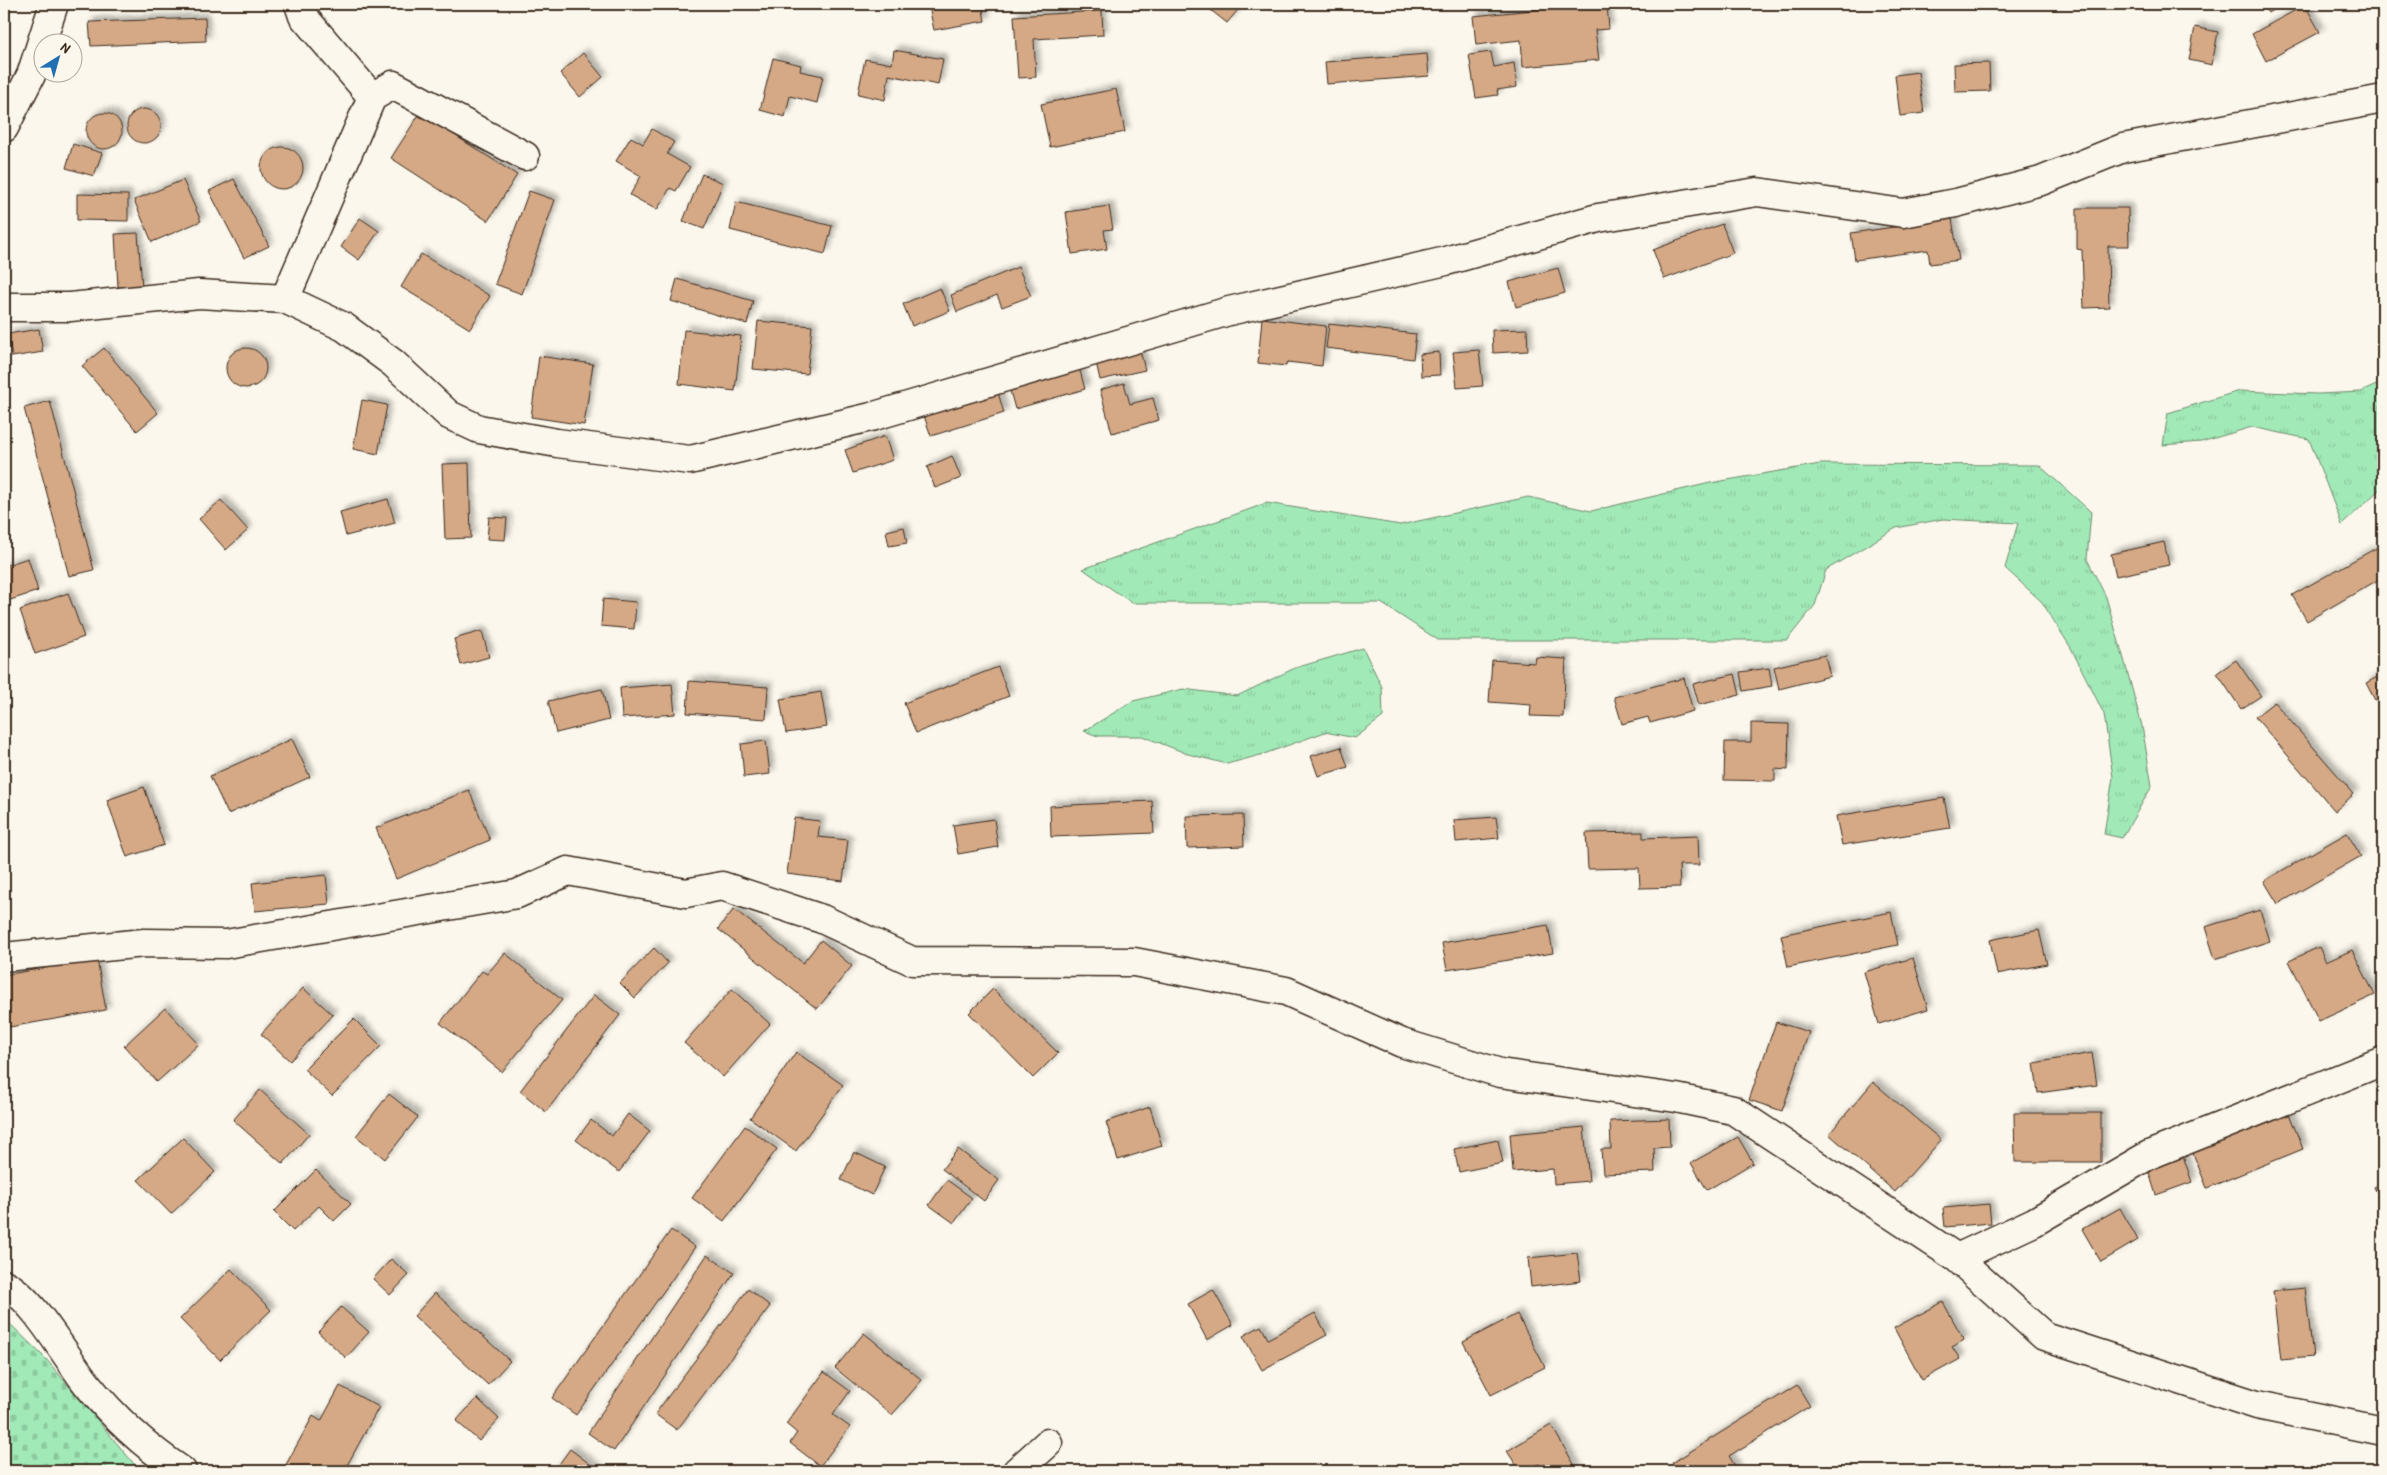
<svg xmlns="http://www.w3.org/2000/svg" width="2387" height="1475" viewBox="0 0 2387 1475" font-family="'Patrick Hand',sans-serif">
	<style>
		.grass { fill: url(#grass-tufts); stroke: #6e8a6b }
		.cemetery { fill: url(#cemetery-stones); stroke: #6e8a6b }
		.building { fill: #d5a986; stroke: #3b2a1e; filter: url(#shadow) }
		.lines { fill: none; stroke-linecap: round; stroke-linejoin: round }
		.minor-casing { stroke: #3b2a1e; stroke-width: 31 }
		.minor { stroke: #fbf7ec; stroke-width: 28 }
	</style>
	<defs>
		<pattern id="grass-tufts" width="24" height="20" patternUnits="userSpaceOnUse" patternTransform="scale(1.25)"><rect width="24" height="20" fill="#a1eab8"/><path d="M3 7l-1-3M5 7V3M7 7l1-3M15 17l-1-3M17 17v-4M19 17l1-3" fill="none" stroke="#8cc99e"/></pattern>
		<pattern id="cemetery-stones" width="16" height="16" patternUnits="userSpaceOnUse" patternTransform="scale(1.25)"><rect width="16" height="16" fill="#a1eab8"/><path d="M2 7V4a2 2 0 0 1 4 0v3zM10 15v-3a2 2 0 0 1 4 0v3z" fill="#8cc99e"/></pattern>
		<filter id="shadow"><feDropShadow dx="4.5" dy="-4.5" stdDeviation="2.5" flood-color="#0004"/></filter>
	</defs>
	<rect width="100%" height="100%" fill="#fbf7ec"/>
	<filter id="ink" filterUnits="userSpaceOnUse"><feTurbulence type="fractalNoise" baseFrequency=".02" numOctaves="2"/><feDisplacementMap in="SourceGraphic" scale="10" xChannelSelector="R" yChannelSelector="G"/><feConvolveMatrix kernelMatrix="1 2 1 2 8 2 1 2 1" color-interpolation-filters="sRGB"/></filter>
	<g filter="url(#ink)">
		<!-- grass -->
		<path class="grass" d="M2383,382V486L2342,525L2309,439L2252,427L2201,442L2163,445L2168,413L2239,391L2318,394L2361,392Z
			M1820,464L2039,465L2091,512L2087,559L2106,597L2125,663L2142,726L2152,786L2122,838L2104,834L2113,777L2104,714L2071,648L2042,602L2005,568L2018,523L1943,519L1896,528L1826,570L1815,605L1787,640H1438L1381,603H1132L1083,569L1267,503L1400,525L1528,497L1591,511L1710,483Z
			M1363,648L1382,687L1383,717L1355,738L1325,732L1264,754L1227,764L1188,754L1142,736H1098L1084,731L1133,701L1183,689L1237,696L1295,668Z"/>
		<!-- cemetery -->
		<path class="cemetery" d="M4,1318L46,1359L140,1471H4Z"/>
		<!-- building -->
		<path class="building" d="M944,4H982L985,21L934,30L929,7Z
			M1203,4H1241L1242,5L1227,23Z
			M1593,4H1607L1609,29L1595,30L1599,60L1523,67L1521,40L1476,45L1473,16Z
			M2262,4H2282L2268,13Z
			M2305,5L2320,32L2266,61L2252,34Z
			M1102,11L1103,35L1034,39L1036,77L1018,78L1014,16Z
			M205,18L206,41L91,46L89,22Z
			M2195,27L2218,32L2212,65L2189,60Z
			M894,50L943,59L938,85L889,75L885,100L858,94L865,59L892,64Z
			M1491,52L1494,67L1514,63L1517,87L1497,90L1498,95L1476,98L1469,55Z
			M583,53L603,77L580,97L560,73Z
			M1427,54L1429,76L1327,84L1325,62Z
			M773,58L801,65L800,71L823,76L817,103L790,96L785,117L760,110Z
			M1989,63L1990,91L1955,92L1954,64Z
			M1918,72L1924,113L1900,116L1895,75Z
			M1116,89L1125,132L1050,147L1041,104Z
			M127 126a17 17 0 1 1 34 0a17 17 0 1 1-34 0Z
			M420,113L517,175L488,221L391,158Z
			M86 131a18 18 0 1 1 36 0a18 18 0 1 1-36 0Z
			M652,129L674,142L667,154L690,167L676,191L670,188L657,210L630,195L641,176L616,161L631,137L643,144Z
			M73,144L102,153L94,176L66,168Z
			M261 168a21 21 0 1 1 42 0a21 21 0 1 1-42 0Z
			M702,174L723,183L704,229L683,221Z
			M234,179L269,246L244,258L209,191Z
			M183,180L201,221L152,242L134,200Z
			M529,191L555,200L522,294L495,284Z
			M77,194L128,195V221L77,220Z
			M736,202L832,226L825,254L730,230Z
			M1109,206L1113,229L1104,230L1107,249L1072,254L1066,212Z
			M2077,208H2128L2129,246H2108L2109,307L2084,308L2082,250L2077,249Z
			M360,218L379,231L359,260L341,247Z
			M1952,219L1959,260L1930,264L1928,250L1855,260L1851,233Z
			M1722,224L1733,253L1664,279L1653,250Z
			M138,233L142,287H118L115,234Z
			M421,254L490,296L470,329L401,287Z
			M1018,267L1031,296L1002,307L997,295L957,312L951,295Z
			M1558,268L1565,293L1516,307L1509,282Z
			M677,279L753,301L747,324L671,301Z
			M940,288L950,311L912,326L903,304Z
			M1262,318L1326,326L1322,366L1287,362L1286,366L1258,363Z
			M758,321L812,326L807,374L753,369Z
			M1329,324L1416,334L1413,359L1326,348Z
			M39,329L43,352L12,357L8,334Z
			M1527,329L1528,351L1493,353L1492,330Z
			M684,330L741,336L735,391L679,384Z
			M1138,342L1145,370L1100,380L1094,353Z
			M104,348L158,413L137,431L82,366Z
			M226 368a20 20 0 1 1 40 0a20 20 0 1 1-40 0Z
			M1479,350L1483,386L1457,388L1453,352Z
			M1439,352L1440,375L1421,376L1420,354Z
			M539,356L593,364L584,425L531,417Z
			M1077,360L1085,389L1015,409L1007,380Z
			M1124,383L1130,404L1153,398L1159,420L1112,433L1100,390Z
			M997,389L1004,413L931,436L923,413Z
			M362,400L387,405L378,454L353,449Z
			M50,401L94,570L69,576L24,408Z
			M885,436L893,460L853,473L845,450Z
			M952,456L961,478L935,488L927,467Z
			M469,463L471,538L445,539L442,464Z
			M388,499L395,523L346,536L340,512Z
			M221,500L248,530L226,550L199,519Z
			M489,517L507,518L505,540L487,539Z
			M904,527L907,543L889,546L886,531Z
			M2164,542L2169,565L2116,576L2111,554Z
			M2376,548L2383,562V577L2307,621L2292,595Z
			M28,558L38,591L4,602V566Z
			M68,593L84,637L35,654L20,610Z
			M603,599L636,602L634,629L601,626Z
			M482,631L489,657L461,665L454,639Z
			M1825,655L1830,676L1779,689L1774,667Z
			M1536,657L1566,659L1563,717L1530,716L1531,705L1489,702L1492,660L1535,663Z
			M2236,660L2261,696L2241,709L2217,673Z
			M998,667L1009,696L916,733L904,703Z
			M1769,668L1772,686L1743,691L1740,672Z
			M1735,674L1740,695L1699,705L1693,684Z
			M2383,674V703L2378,706L2366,683Z
			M1684,678L1693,711L1650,723L1648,717L1622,724L1614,697Z
			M689,681L768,687L766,719L687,713Z
			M672,684L675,714L622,718L620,688Z
			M602,689L609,720L556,733L548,701Z
			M821,692L827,727L786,733L780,699Z
			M2274,702L2354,794L2335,811L2255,717Z
			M1751,723L1789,724L1788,770L1775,769V781L1724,780L1725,742H1751Z
			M292,739L310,777L228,814L210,776Z
			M766,741L770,774L744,777L741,744Z
			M1341,747L1348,767L1318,776L1311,756Z
			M144,787L164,845L127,857L107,800Z
			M469,790L490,840L396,879L376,828Z
			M1944,798L1950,828L1842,845L1836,816Z
			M1152,801L1154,833L1051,837L1050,806Z
			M1243,815L1244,846L1187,848L1186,816Z
			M1496,817L1499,838L1456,842L1454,820Z
			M794,818L820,821L818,837L848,840L843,881L787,874Z
			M994,819L998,847L958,854L953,825Z
			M1643,832V838L1698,836L1699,865H1679L1680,887L1640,888L1639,868L1588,869L1586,833Z
			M2347,833L2361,856L2278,904L2264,881Z
			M326,875L329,904L255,911L252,883Z
			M734,909L803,963L821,940L852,966L817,1009L718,929Z
			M2260,910L2270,941L2215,959L2205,927Z
			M1891,912L1898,945L1788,967L1781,935Z
			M1548,925L1553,953L1447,970L1442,943Z
			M2039,930L2047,964L1997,974L1990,940Z
			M2319,947L2326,962L2352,950L2375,995L2319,1021L2289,961Z
			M654,948L668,963L635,998L620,983Z
			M505,953L562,1000L502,1072L440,1023L482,971L487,974Z
			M1913,958L1928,1009L1879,1024L1864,972Z
			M97,959L106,1010L4,1028V975Z
			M303,988L333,1015L290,1061L261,1034Z
			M732,989L770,1024L723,1077L684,1043Z
			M993,989L1058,1053L1033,1078L969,1013Z
			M594,995L620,1015L546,1112L520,1091Z
			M165,1008L199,1044L157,1082L124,1046Z
			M354,1019L381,1046L332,1096L304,1069Z
			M1776,1022L1809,1032L1782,1111L1749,1100Z
			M796,1052L843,1085L796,1151L750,1118Z
			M2092,1053L2097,1085L2038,1093L2034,1063Z
			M1873,1082L1941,1140L1895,1192L1829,1134Z
			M260,1090L309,1134L283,1164L233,1120Z
			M389,1094L418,1117L385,1159L356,1136Z
			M1150,1107L1162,1146L1118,1160L1106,1122Z
			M2288,1111L2303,1149L2207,1188L2192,1151Z
			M2014,1113H2101V1162H2015Z
			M628,1114L650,1131L619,1172L576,1140L591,1120L612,1136Z
			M1669,1119L1670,1147L1654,1148L1655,1172L1603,1174L1601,1149H1611L1610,1121Z
			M745,1126L777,1149L724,1221L692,1198Z
			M1584,1127L1589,1181L1554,1184L1553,1169L1513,1172L1510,1134Z
			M1738,1137L1753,1163L1707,1190L1691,1163Z
			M183,1138L215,1172L171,1214L138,1180Z
			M1498,1140L1503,1163L1459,1172L1454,1149Z
			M958,1149L999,1180L984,1201L942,1169Z
			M854,1152L885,1167L872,1195L841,1180Z
			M2183,1156L2192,1182L2156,1195L2148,1169Z
			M316,1170L351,1204L334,1221L319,1206L293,1231L274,1212Z
			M947,1180L972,1198L954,1223L929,1205Z
			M2383,1183V1205L2374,1187Z
			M1989,1204L1991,1223L1945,1227L1943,1208Z
			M2120,1208L2138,1240L2101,1262L2082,1229Z
			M671,1230L695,1247L576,1415L552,1398Z
			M1577,1253L1581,1281L1531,1287L1528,1258Z
			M707,1255L734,1273L614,1451L588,1433Z
			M391,1259L409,1275L390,1295L373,1279Z
			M231,1269L271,1310L220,1360L180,1319Z
			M2305,1288L2313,1357L2281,1360L2273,1291Z
			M748,1289L770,1306L677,1430L655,1414Z
			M1213,1290L1233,1325L1207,1340L1188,1304Z
			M435,1293L510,1361L488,1385L414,1316Z
			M1943,1302L1964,1340L1952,1347L1960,1359L1922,1380L1894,1328Z
			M341,1307L369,1332L346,1358L318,1332Z
			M1315,1313L1327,1335L1262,1370L1243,1336L1261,1326L1268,1339Z
			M1517,1314L1545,1367L1491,1395L1463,1342Z
			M864,1333L922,1380L892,1415L835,1368Z
			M824,1372L850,1391L833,1415L850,1427L820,1466L790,1443L797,1433L786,1424Z
			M1797,1385L1810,1406L1729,1456L1738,1471H1678L1672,1463Z
			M340,1386L379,1407L344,1471L283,1470L313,1416L321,1421Z
			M477,1398L499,1419L479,1441L456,1421Z
			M1551,1425L1578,1471H1544L1539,1464L1526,1471H1520L1507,1451Z
			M570,1449L599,1471H554Z"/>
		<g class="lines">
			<!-- minor casing -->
			<g class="minor-casing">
				<path id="minor" d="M299,4L303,16L372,97
					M4,128L31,75L54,4
					M285,299L372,97L393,85L525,156
					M4,307H70L199,294L285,299L344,327L393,363L449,415L479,429L557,443L690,460L871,417L1229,311L1446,261L1598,218L1757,192L1903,213L1956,203L2041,181L2123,148L2383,99
					M4,957L144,943L226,944L517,894L568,871L686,893L722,886L822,919L912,961L1134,962L1286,991L1402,1043L1500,1073L1676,1098L1733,1110L1957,1258L2044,1336L2257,1405L2383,1431
					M1957,1258L2034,1222L2149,1155L2383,1061
					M4,1284C32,1296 67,1359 87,1384C114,1418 146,1447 182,1471
					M1017,1471L1048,1443"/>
			</g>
			<!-- minor -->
			<use href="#minor" class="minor"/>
		</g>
	</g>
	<!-- margin -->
	<rect width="2387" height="1475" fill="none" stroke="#fbf7ec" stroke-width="20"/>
	<rect x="10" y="10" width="2367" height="1455" fill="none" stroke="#3b2a1e" stroke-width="2" filter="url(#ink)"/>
	<!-- north arrow -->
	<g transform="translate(58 58) rotate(37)"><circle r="24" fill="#fbf7ec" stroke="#aea59a"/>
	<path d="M0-4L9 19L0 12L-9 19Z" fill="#1f6fb2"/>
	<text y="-8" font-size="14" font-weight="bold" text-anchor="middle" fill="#3b2a1e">N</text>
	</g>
</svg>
